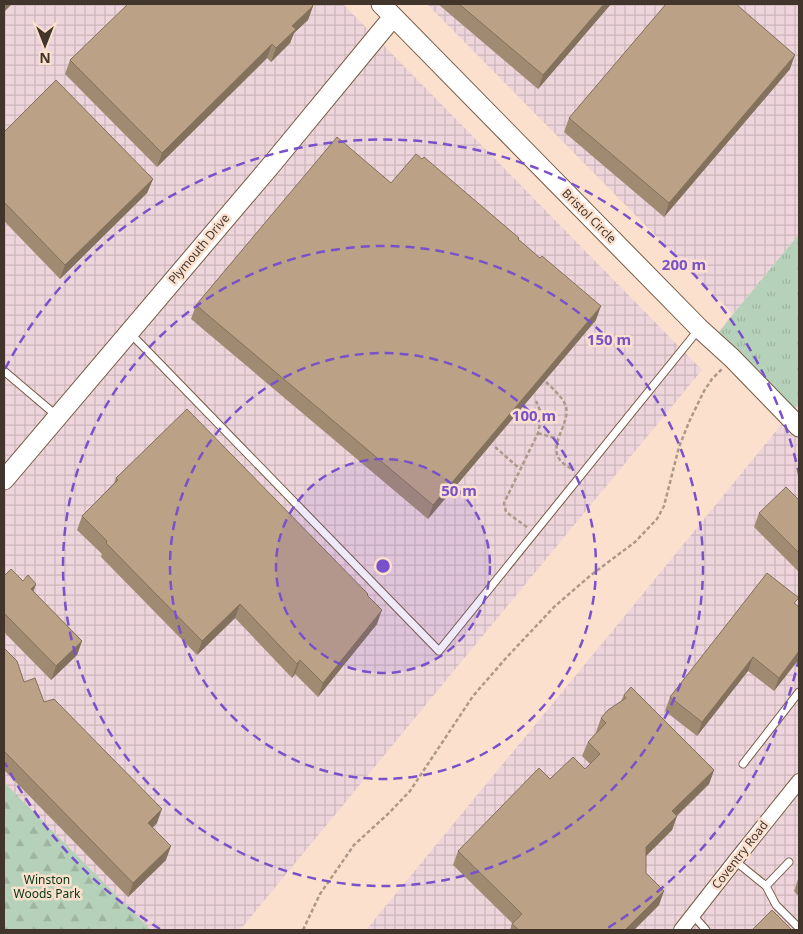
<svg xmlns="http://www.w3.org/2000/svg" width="803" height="934" viewBox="0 0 803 934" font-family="'Noto Sans',sans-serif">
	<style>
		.industrial { fill: url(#industrial-grid) }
		.grass { fill: url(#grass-tufts) }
		.forest { fill: url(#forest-firs) }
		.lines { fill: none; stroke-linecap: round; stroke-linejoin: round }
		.lane-casing { stroke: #765a45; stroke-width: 9 }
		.street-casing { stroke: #765a45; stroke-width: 16 }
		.secondary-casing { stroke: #765a45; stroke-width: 21 }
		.path { stroke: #ad9889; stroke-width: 2.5; stroke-dasharray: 4 2.5; stroke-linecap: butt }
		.lane { stroke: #fff; stroke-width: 7 }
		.street { stroke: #fff; stroke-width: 14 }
		.secondary { stroke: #fff; stroke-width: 19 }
		.wall { fill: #a18a72 }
		.shaded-wall { fill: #83715d }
		.building { fill: #bba185; stroke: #83715d }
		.ring { fill: none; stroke: #7951ca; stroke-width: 2.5; stroke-dasharray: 9 6 }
		.labels { text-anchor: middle; stroke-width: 5; stroke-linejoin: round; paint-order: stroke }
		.street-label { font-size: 12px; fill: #42352c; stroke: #fbe0cd }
		.park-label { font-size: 12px; fill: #023613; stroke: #fbe0cd }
		.centre { fill: #7951ca; stroke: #fbe0cd; stroke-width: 2.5 }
		.ring-label { font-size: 15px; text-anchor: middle; font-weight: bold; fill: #7951ca; stroke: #fbe0cd; stroke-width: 5; stroke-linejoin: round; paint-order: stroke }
	</style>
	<defs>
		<pattern id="industrial-grid" width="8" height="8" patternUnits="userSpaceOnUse" patternTransform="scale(1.25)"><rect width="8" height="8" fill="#eed4db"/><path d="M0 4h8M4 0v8" fill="none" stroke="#cdb7bc"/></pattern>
		<pattern id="grass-tufts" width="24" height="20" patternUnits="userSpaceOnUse" patternTransform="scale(1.25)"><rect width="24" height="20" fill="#b6d1ba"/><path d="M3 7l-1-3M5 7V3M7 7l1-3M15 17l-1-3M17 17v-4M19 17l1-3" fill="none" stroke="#9eb4a0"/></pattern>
		<pattern id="forest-firs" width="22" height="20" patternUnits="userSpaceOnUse" patternTransform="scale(1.25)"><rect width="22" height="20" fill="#b6d1ba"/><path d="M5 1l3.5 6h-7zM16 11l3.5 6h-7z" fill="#9eb4a0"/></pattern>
	</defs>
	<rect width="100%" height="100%" fill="#fbe0cd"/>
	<!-- industrial -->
	<path class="industrial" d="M4,4H343L702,370L240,930H151L4,782Z
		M427,4H799V234L733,314Z
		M799,403V930H366L628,612Z"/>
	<!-- grass -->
	<path class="grass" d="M799,234V403L795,408L719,332L733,314Z"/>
	<!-- forest -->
	<path class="forest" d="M4,782L151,930H4Z"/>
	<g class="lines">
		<!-- lane casing -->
		<g class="lane-casing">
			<path id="lane" d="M131,334L439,651L699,329
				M4,371L57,416
				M743,764L799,692
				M735,861L766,886L776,905L799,928
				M766,886L789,862
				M693,915L706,930"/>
		</g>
		<!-- street casing -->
		<g class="street-casing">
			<path id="street" d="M681,930L735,861L799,781"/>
		</g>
		<!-- secondary casing -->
		<g class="secondary-casing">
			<path id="secondary" d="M381,4L699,328L732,358L799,427
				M4,480L272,164L393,17"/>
		</g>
		<!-- path -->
		<path class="path" d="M546,382C552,388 564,398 566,407C570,424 548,445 560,460C563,464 569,467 573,470
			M538,433L558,439
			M495,447L520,469
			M527,527L506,512L504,503L538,433L542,415L536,401
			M303,930L320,894L354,845L389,813L410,791L473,696L507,657L554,607L591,575L635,542L657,519L664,506L679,447L689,422L704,391L712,379L722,369"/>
		<!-- lane -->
		<use href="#lane" class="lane"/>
		<!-- street -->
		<use href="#street" class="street"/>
		<!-- secondary -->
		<use href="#secondary" class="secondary"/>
	</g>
	<!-- wall -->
	<path class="wall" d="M438,4H611L538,89Z
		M313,6L308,20L294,33L290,43L271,62L267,58L157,167L65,74L70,60Z
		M790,69L664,217L564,132L569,118Z
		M4,132L153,179L147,193L60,279L4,221Z
		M391,183L518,240L596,320L428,519L191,319L196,305Z
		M116,478L368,594L367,596L377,624L318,697L295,674L292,678L235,618L197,655L101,557L102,554L77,530L82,516L114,483Z
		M799,500V572L754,527L759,513Z
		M4,576L36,584L33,591L82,641L77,655L51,680L4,632Z
		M796,605L799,659L774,691L748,671L697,736L665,711L670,697Z
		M4,648L24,682L157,823L153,827L166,860L128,897L4,770Z
		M624,695L714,770L709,784L677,816L672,830L646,856V873L659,905L634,930H510L512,923L453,865L458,851L550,779L585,769L590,764L582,756L588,742L596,733V732L601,718L621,701Z
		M799,876V897L794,891Z"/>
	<!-- shaded-wall -->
	<path class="shaded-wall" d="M4,4H12L4,12Z
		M604,4H611L538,89L543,75Z
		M313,6L308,20L294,33L290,43L271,62L276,48L292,26Z
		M272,44L267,58L157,167L162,153Z
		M795,55L790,69L664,217L669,203Z
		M153,179L147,193L60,279L65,265Z
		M601,306L596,320L428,519L433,505Z
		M36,584L31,598V589Z
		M240,604L235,618L197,655L202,641Z
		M382,610L377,624L318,697L323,683Z
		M82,641L77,655L51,680L56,666Z
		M799,651V659L774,691L779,678Z
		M753,657L748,671L697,736L702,722Z
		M300,660L295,674L292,678L297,664Z
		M714,770L709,784L667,825L672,811Z
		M162,809L157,823L143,837L148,823Z
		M677,816L672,830L641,861L646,847Z
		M171,846L166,860L128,897L133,883Z
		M664,891L659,905L634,930H625Z"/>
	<!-- building -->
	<path class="building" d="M128,4H311L313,6L292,26L296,29L276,48L272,44L162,153L70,60Z
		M459,4H604L543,75Z
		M666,4H736L795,55L669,203L569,118Z
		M56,80L153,179L65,265L4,202V132Z
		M337,137L391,183L416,154L422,159L424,157L519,238L518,239L540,258L542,256L601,306L433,505L196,305Z
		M187,409L368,594L367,595L382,610L323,683L300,660L297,664L240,604L202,641L106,543L107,541L82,516L118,480L116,478Z
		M786,487L799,500V553L759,513Z
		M11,569L23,581L28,575L36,584L31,589L82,641L56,666L4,613V576Z
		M767,573L799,598L794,603L799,607V651L779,678L753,657L702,722L670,697Z
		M4,648L17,661L24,682L35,678L44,702L54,699L162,809L148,823L171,846L133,883L4,751Z
		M631,687L714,770L672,811L677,816L646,847V873L664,891L625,930H519L512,924L522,914L458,851L539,768L550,779L573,757L585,769L600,754L588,742L606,723L601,718L608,710L626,698L624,695Z
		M772,910L792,930H752Z"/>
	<!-- distance rings -->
	<circle cx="383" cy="566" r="107" fill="#7951ca" fill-opacity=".12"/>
	<g class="ring">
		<circle cx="383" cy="566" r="107"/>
		<circle cx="383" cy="566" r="213"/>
		<circle cx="383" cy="566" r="320"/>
		<path d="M799 658A426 426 0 0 1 606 929M160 929A426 426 0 0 1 5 763M5 369A426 426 0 0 1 799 474"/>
	</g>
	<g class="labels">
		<!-- street labels -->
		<g class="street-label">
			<text transform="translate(589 216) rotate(45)" y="4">Bristol Circle</text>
			<text transform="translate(199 249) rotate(-50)" y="4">Plymouth Drive</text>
			<text transform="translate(740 855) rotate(-52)" y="4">Coventry Road</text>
		</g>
		<!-- park labels -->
		<g class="park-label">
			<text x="47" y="884">Winston<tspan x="47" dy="14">Woods Park</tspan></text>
		</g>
	</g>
	<circle cx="383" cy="566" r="8" class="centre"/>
	<g class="ring-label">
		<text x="684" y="270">200 m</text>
		<text x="609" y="345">150 m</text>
		<text x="534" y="421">100 m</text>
		<text x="459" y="496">50 m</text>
	</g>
	<!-- border -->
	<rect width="803" height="934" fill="none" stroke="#42352c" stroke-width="10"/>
	<!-- north arrow -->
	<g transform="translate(45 45) rotate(180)" stroke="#fbe0cd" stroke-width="4" paint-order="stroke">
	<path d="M0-4L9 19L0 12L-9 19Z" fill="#42352c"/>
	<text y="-8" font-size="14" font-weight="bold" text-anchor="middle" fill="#42352c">N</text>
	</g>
</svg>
